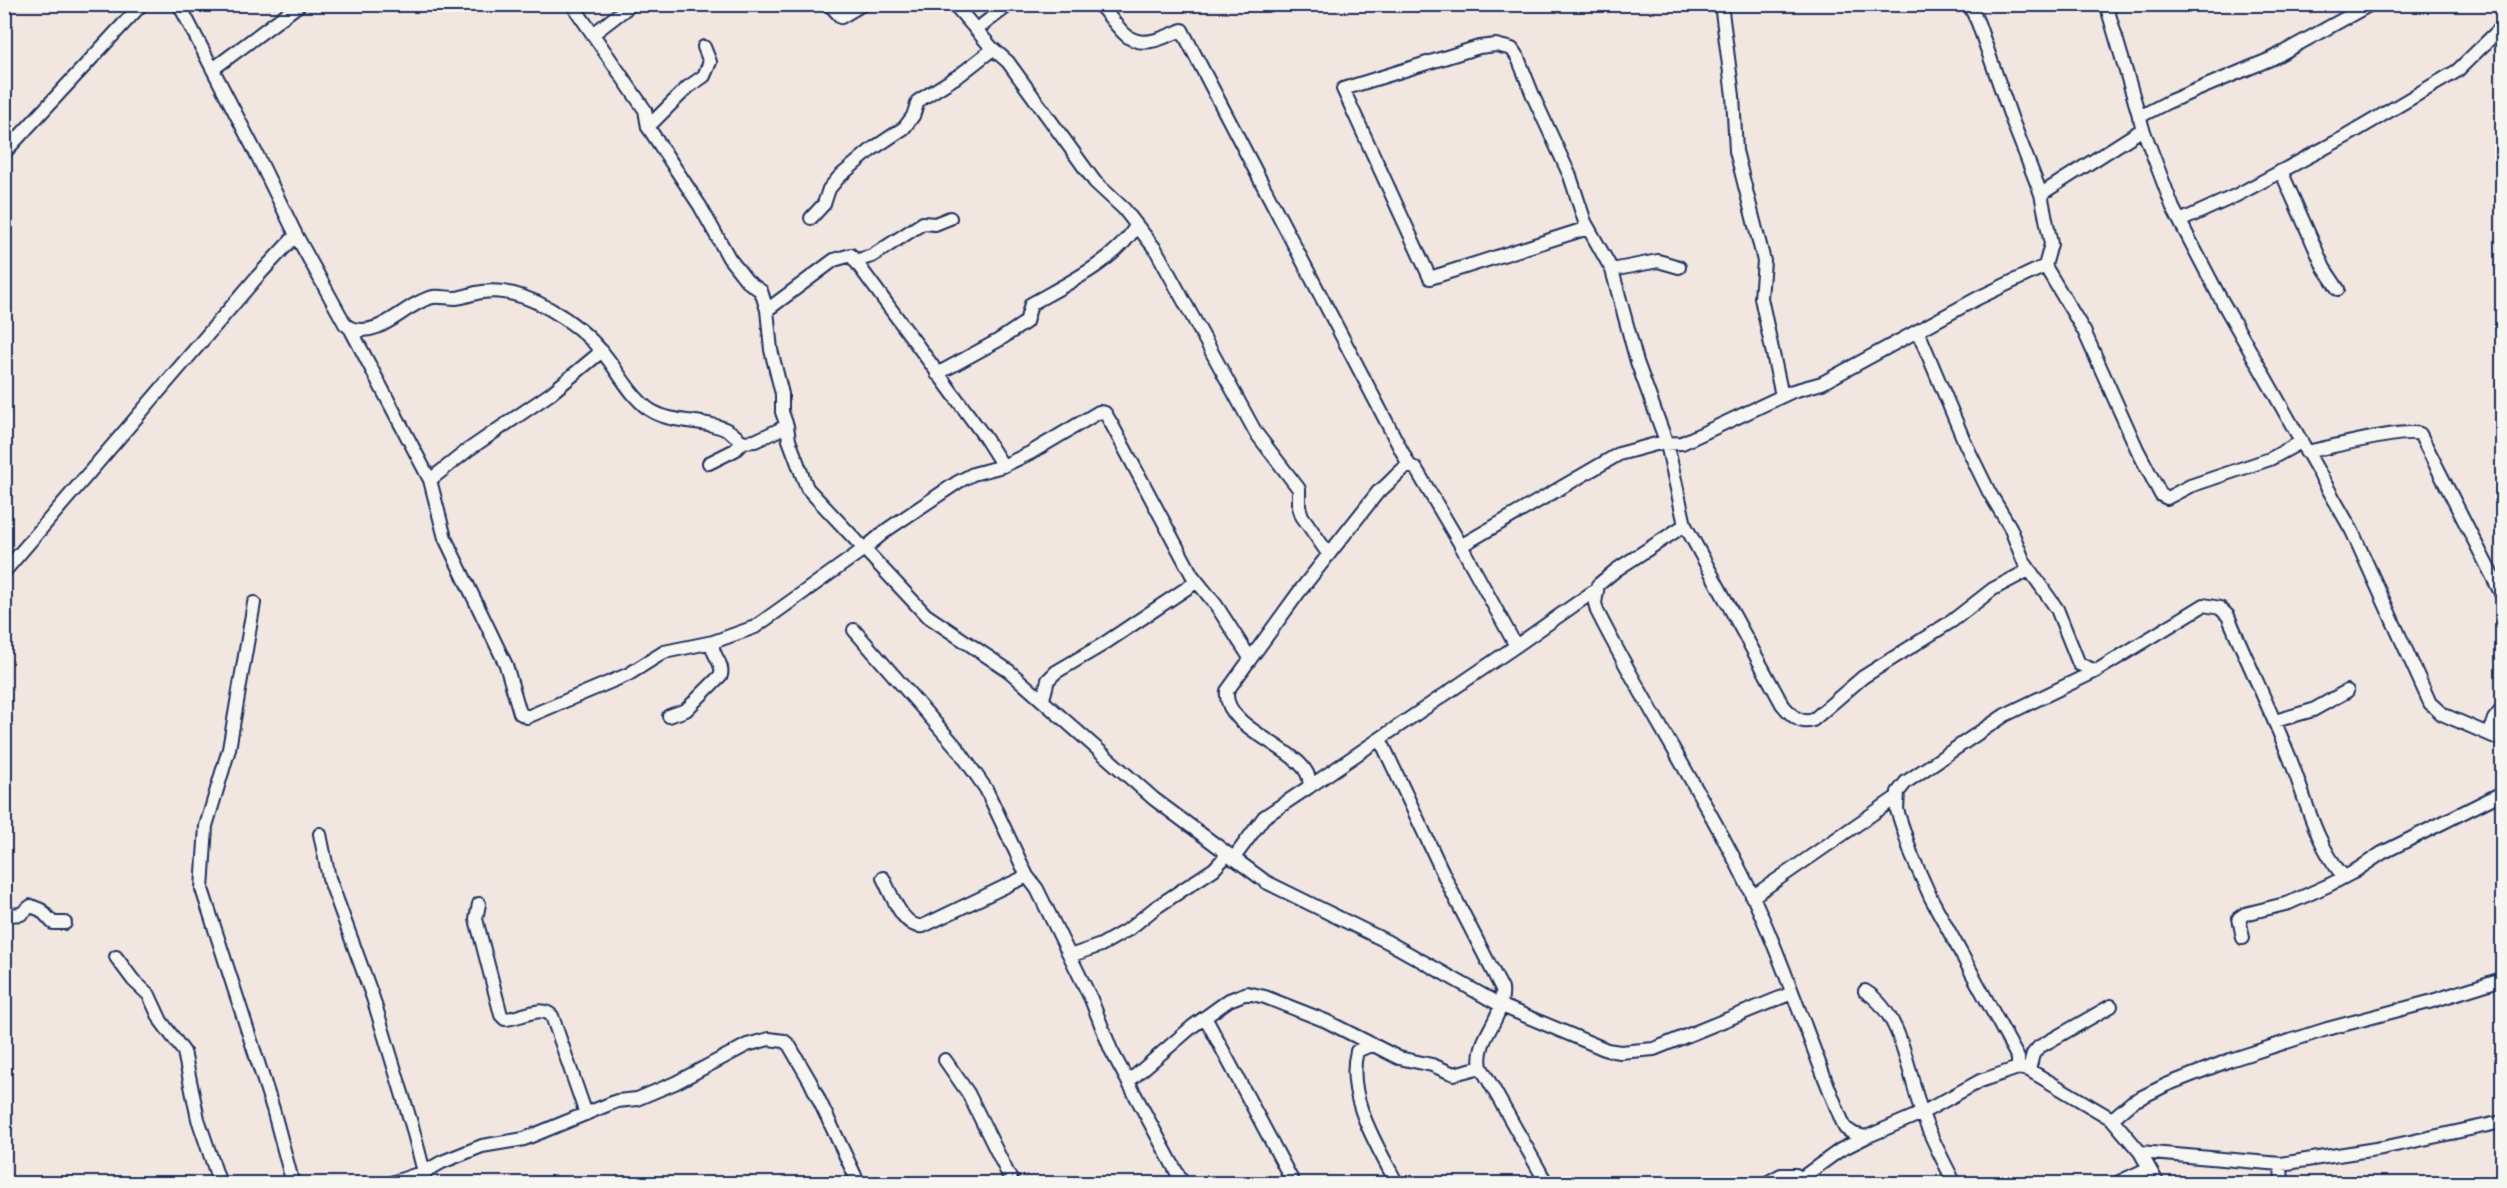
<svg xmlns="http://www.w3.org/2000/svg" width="2507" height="1188" viewBox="0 0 2507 1188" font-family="'Balsamiq Sans',sans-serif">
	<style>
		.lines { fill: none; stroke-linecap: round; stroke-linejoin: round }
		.street-casing { stroke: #1b2f5e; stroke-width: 16 }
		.street { stroke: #f6f6f2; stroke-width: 12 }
	</style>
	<rect width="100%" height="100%" fill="#f2e6e1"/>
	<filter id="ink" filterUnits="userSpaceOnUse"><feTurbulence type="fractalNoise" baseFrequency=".0167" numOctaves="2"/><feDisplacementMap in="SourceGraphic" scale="12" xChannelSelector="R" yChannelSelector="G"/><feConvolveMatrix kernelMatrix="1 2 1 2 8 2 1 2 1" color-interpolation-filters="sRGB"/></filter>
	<g filter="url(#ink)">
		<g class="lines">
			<!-- street casing -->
			<g class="street-casing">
				<path id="street" d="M179,4L257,155L296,235L345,324L350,328C381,339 405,303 433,297C440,296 448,298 456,298C465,297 473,293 482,292C525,286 578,322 604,354C618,371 631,397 650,410C674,425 704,418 729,431C734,434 738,439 743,442L755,441L787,426L789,440L807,488L926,615L1009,671L1154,799L1266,882L1388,942L1502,1006L1607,1050L1620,1052L1654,1049L1792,993
					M572,4L645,110L648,127L700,206L729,258L747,281L761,291L767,310L771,350L782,394V412L787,426
					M829,4L841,17L863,4
					M954,4L991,47L1008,62L1095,182L1124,209L1156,250L1256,433L1299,489V507L1302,516L1329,555
					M1098,4C1109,14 1117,28 1127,36C1143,49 1165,37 1182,30L1409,465
					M1721,4L1733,96L1736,151L1764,261L1761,298L1782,396
					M1969,4L1978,23L2012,120L2041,194L2051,244L2045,266L2084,331L2137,449L2161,495L2167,498L2190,486L2270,459L2301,442
					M2106,4L2143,129L2173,208L2218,294L2352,531L2430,703L2442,714L2502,740
					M977,29L1010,4
					M593,34L632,4
					M213,69L300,4
					M2139,117L2168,102L2273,58L2371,4
					M648,127L688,87L704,76L710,62L704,47
					M4,153L142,4
					M2281,171L2324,268L2338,289
					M2041,194L2143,129
					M811,218L824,204L829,189L839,177L871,150L904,128L913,116L918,101L961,74L993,49
					M2180,221L2237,195L2345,137L2457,71L2502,27
					M1588,228L1430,278L1343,89L1479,47L1496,45L1512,49L1518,58L1534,98L1570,176L1585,222L1612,270L1637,362L1667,444L1685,525L1782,704C1790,714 1800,725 1813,720L1863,677L1952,621L1993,589L2029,570
					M855,261L872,256L923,223L935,224L950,218
					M1612,270L1658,261L1679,267
					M767,310L834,260L851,255L984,436L1003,466
					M350,328L430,480L445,538L506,665L520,713L527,717L629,674L664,652L713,642L755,627L864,549L888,529L958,482L973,474L1003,466L1030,453L1099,412L1105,413L1111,423L1192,575L1216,605L1250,658
					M1918,331L1965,443L1989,492L2010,527L2024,562L2057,609L2079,664L2096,671
					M937,374L999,340L1026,322L1031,304C1066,284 1116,261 1136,226
					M2306,452C2328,448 2403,428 2420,434L2502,595
					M709,463L735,450L743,442
					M430,480L468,450L550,394L602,351
					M1685,525L1616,570L1598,585L1595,603L1597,611C1642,701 1698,785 1742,874C1783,956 1809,1044 1845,1128L1854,1134L1866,1137L1922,1113L1980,1081L2018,1068L2029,1070L2112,1119L2140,1152L2158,1184
					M4,572L257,277L296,235
					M254,603L229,749L206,826L202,889L273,1109L293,1184
					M854,630L958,749L986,789L1027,876L1037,889L1091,999L1111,1050L1183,1184
					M1516,646L1597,589
					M1043,699L1048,680L1056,672L1102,645L1196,582
					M669,716L686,710L721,675C724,662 710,655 713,642
					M2275,721L2313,710L2347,691
					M2489,734L2494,719L2502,709
					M1380,739L1452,892L1502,989C1505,1020 1475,1037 1481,1067L1547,1184
					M1309,787L1516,646L1459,542
					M320,834L329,878L373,998L412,1126L424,1172V1184
					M1233,859L1264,817L1309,787C1317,751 1222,733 1227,691L1299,592L1378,492C1390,484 1397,472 1409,465L1416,469L1459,542L1464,544L1619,454L1656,444L1682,443L1793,391L1822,383L1978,298L2045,266
					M883,878C891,893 903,929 923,926L1027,876
					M1752,897L1897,797
					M479,904L476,919L501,1015L505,1019C520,1019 540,1004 552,1016L586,1114
					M4,910L10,915L21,914L31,906L41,910L53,923H65
					M2243,938L2239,918L2245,914L2289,903L2329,885L2352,873L2382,853L2502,793
					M1070,956L1101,945L1129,929L1155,908L1214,869L1227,855
					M116,957L133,980L149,995L161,1021L184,1052L198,1119L220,1184
					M1865,991C1903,1014 1908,1074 1922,1113C1930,1137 1943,1160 1955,1184
					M1205,1017L1294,1184
					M1371,1045L1357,1051C1345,1096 1377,1145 1397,1184
					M945,1060L968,1093L1013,1184
					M2018,1068V1058L1931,898L1912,856L1897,810L1898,792L1906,782L2005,715L2096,671L2204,605L2220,608L2228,616C2248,663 2270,709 2289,756C2305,796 2315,844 2344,877
					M2029,1070L2033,1054L2039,1047L2111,1006
					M1128,1082L1193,1026L1229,1000L1247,993L1265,997L1326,1021L1399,1058L1432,1065L1454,1074L1481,1067
					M2112,1119L2132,1102L2166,1085L2230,1060L2327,1029L2429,1002L2502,979
					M2140,1152L2281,1164L2382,1148L2502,1122
					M2281,1164L2282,1184
					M1800,1179L1840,1150L1866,1137
					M388,1184L424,1172L442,1162L482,1146L524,1139L617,1101L637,1099L675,1083L747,1045L769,1039L784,1041L789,1045L810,1081L859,1184
					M1765,1184L1781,1175H1796L1802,1184
					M2115,1184L2149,1168"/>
			</g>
			<!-- street -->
			<use href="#street" class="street"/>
		</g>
	</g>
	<!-- margin -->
	<rect width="2507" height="1188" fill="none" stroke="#f6f6f2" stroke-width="24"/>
	<rect x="12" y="12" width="2483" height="1164" fill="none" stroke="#1b2f5e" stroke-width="2" filter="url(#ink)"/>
</svg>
